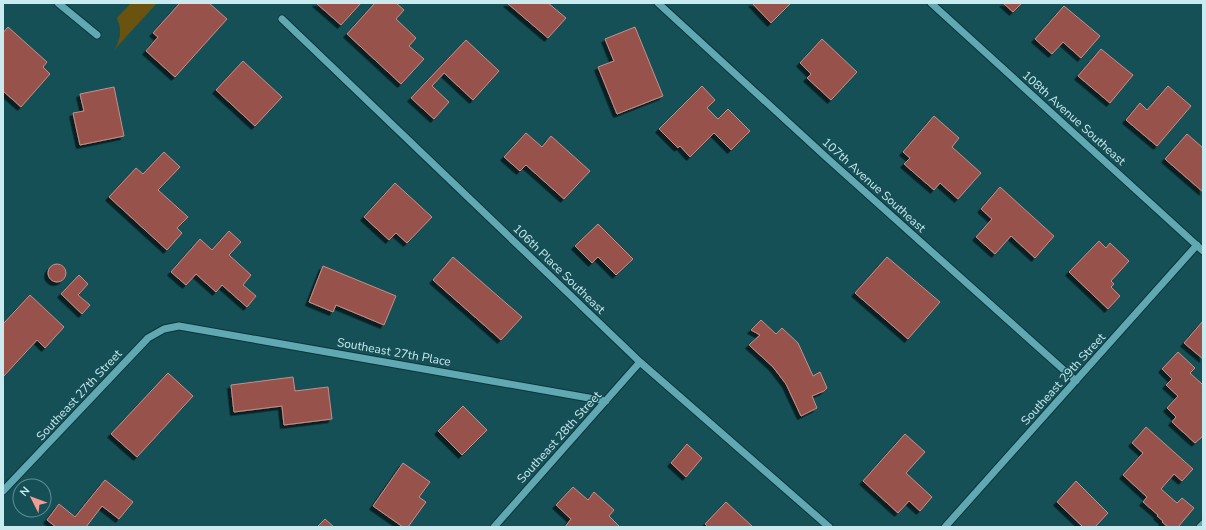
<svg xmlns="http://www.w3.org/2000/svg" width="1206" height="530" viewBox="0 0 1206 530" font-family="'Nunito Sans',sans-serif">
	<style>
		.green { fill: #6a520f }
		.building { fill: #97524b; stroke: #c98e87; filter: url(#shadow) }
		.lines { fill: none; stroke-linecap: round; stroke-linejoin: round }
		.minor-casing { stroke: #0b3439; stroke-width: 9 }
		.minor { stroke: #60a8b2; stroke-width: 7 }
		.labels { text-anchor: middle; stroke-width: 3; stroke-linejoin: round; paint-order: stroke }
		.street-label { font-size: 12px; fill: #c9ebf0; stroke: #165057 }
	</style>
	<defs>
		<filter id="shadow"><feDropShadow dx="-3.5" dy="3.5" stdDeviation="0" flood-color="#0009"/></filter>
	</defs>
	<rect width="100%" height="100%" fill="#165057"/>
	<!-- green -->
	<path class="green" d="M131,3H157L114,50C121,39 122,30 117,18Z"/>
	<!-- building -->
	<path class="building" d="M180,3H209L227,19L175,77L146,51L158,37L153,33Z
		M316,3H361L341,25Z
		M375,3H396L404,10L396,19L416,38L409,46L424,59L401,84L347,34Z
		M507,3H548L566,18L548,38Z
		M752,3H791L771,23Z
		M1003,3H1022L1013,12Z
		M1064,6L1100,36L1081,58L1063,42L1052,54L1035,39Z
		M8,27L47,62L43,67L50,74L21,107L3,91V33Z
		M635,27L663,96L617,114L598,67L614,61L605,39Z
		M822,39L857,72L831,100L807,78L811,74L800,63Z
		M466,40L499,71L473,100L444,73L432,86L449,102L434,119L411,98Z
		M1101,49L1133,75L1110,103L1078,76Z
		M243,61L282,97L255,126L216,90Z
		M702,86L715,100L707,108L718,119L728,109L750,131L731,150L714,133L690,157L680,146L678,148L659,129Z
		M1168,86L1191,106L1157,146L1126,120L1140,103L1147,110Z
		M114,87L124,136L80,145L73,113L84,111L80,94Z
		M934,116L959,138L952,147L981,173L958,199L940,183L934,190L904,164L910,158L903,152Z
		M526,133L542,147L551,136L590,171L564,199L526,165L520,171L504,157Z
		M1187,134L1203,148V192L1165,159Z
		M164,152L180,167L158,190L188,217L177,228L182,233L167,250L109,197L136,168L143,174Z
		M395,183L432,217L407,243L396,233L389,240L364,217Z
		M1000,187L1054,236L1035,258L1011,236L995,254L976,237L992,219L981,209Z
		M598,224L633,259L616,275L598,257L592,263L575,246Z
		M229,231L241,242L229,255L251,275L243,285L256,296L247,307L222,285L216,292L196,274L186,285L171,272L200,239L212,250Z
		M1099,241L1106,248L1110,243L1129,261L1111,281L1114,284L1111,287L1120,296L1108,309L1069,272Z
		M453,257L522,317L501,340L433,280Z
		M887,257L940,302L908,339L855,293Z
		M48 273a9 9 0 1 1 18 0a9 9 0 1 1-18 0Z
		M323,266L396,296L384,325L336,305L333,312L309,302Z
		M79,275L88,284L78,295L90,305L82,314L61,294Z
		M30,295L64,327L45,348L37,340L3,377V324Z
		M761,320L776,334L782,328L798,343L813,376L820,372L827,388L824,391L812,396L817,408L801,416L786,384L773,367L749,345L760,335L751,330Z
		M1203,321V359L1184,343Z
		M1178,352L1195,368L1190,373L1203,385V436L1195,443L1172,422L1176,417L1167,408L1178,396L1166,385L1172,379L1162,369Z
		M168,373L193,396L137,457L111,434Z
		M293,377L295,391L328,387L332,419L284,425L282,406L234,412L231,385Z
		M463,406L487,430L462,455L438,431Z
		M1146,427L1193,469L1182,481L1174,474L1161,489L1177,503L1182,498L1194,508L1178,527H1168L1162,522L1163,521L1157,516L1158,515L1143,502L1147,497L1123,475L1143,453L1132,443Z
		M905,434L925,452L906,473L932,497L920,511L909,501L898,513L863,481Z
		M687,444L702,458L686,477L671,463Z
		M403,463L430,482L419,497L426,502L408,527H403L373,506Z
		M105,480L133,502L119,519L102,506L86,527H56L47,520L59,504L75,517Z
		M1076,481L1108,513L1095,527H1083L1057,502Z
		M573,487L588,500L594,492L614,510L609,516L619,526L618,527H565L571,519L556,505Z
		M726,502L753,527H708L705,524Z
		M325,519L334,527H317Z"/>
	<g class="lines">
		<!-- minor casing -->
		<g class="minor-casing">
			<path id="minor" d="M58,3L97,35
				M658,3L826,157L1076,381
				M931,3L1203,251
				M282,19L640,362L829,527
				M3,491L148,338L164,329L179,326L606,401
				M494,527L640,362
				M945,527L1197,245
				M1200,527L1203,524"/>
		</g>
		<!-- minor -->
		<use href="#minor" class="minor"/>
	</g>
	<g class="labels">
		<!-- street labels -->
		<g class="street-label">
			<text transform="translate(1074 118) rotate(42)" y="4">108th Avenue Southeast</text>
			<text transform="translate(874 185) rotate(42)" y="4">107th Avenue Southeast</text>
			<text transform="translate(559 269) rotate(44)" y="4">106th Place Southeast</text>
			<text transform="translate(394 352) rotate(10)" y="4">Southeast 27th Place</text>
			<text transform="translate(1063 379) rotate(-48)" y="4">Southeast 29th Street</text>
			<text transform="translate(79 395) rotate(-47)" y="4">Southeast 27th Street</text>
			<text transform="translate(559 437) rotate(-48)" y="4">Southeast 28th Street</text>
		</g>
	</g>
	<!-- border -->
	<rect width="1206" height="530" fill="none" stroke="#c9ebf0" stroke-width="8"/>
	<!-- north arrow -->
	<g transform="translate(32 498) rotate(312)"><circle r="19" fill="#165057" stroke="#5e8e94"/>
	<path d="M0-3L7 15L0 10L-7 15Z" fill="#f59c92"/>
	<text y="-6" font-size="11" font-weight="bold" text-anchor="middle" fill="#c9ebf0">N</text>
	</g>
</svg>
